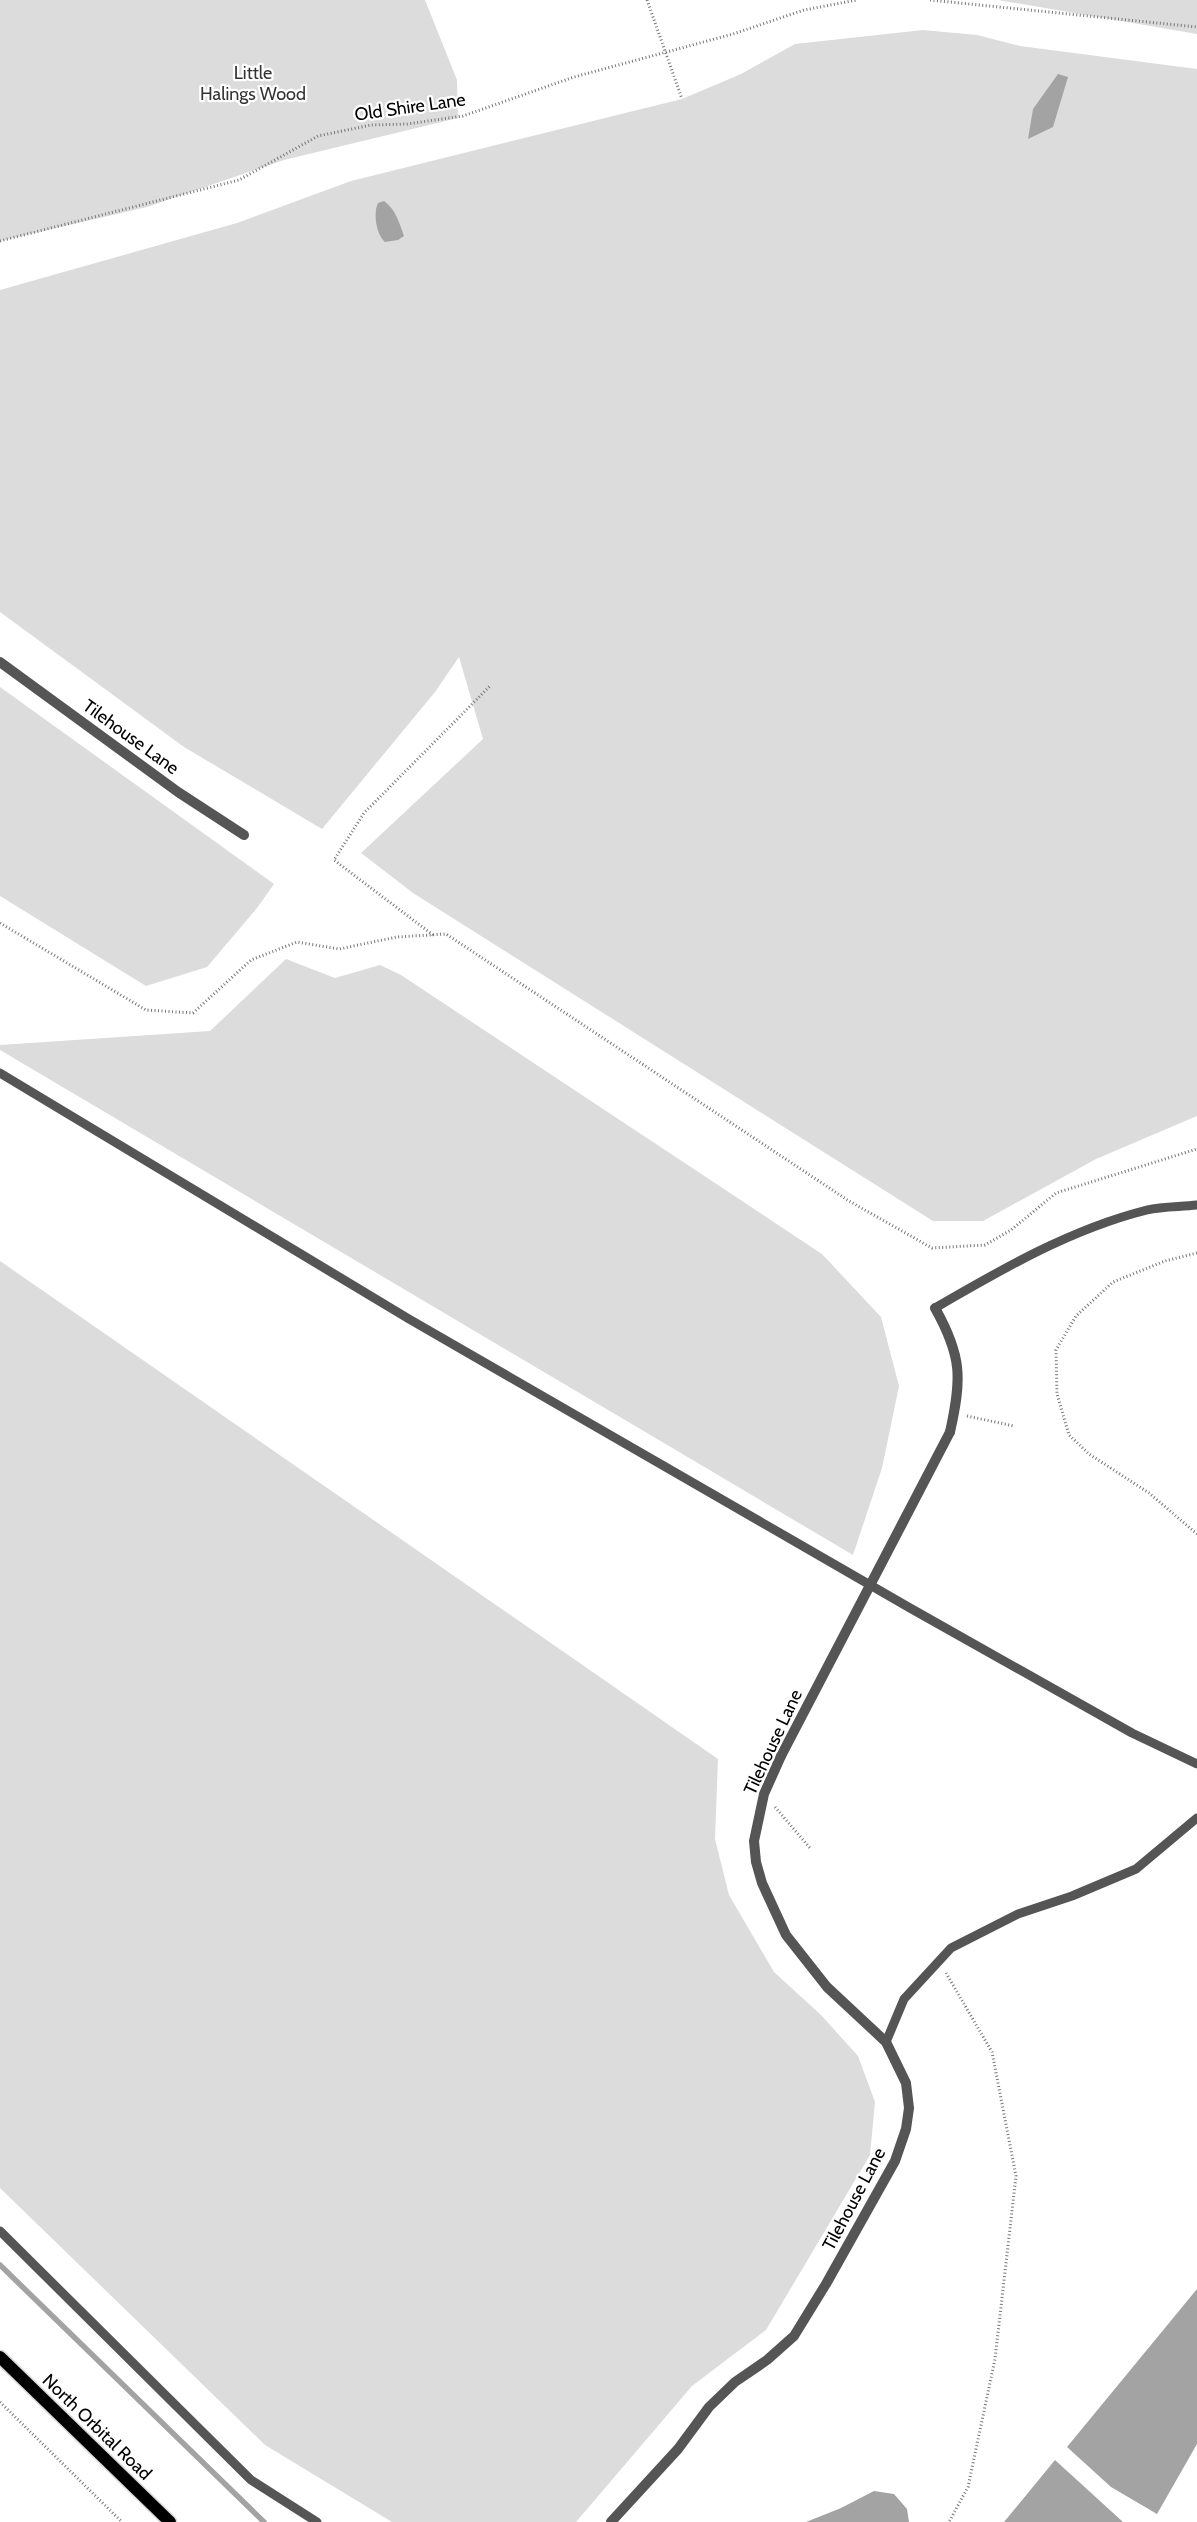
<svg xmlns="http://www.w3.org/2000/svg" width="1197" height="2522" viewBox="0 0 1197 2522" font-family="Cabin,sans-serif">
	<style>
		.green { fill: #dcdcdc }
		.water { fill: #a3a3a3 }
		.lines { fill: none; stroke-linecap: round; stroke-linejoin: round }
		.stream { stroke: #a3a3a3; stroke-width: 5.5 }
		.primary-casing { stroke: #dbdbdb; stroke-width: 15 }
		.path { stroke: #777; stroke-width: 3; stroke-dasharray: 1 2.5; stroke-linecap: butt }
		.service { stroke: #555; stroke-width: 9 }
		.minor { stroke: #555; stroke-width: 10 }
		.primary { stroke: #000; stroke-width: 12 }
		.minor-bridge { stroke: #555; stroke-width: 10 }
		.labels { text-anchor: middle; stroke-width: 4.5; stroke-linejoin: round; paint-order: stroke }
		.park-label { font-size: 18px; fill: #333; stroke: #fff }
		.street-label { font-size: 18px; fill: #000; stroke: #fff }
	</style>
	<rect width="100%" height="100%" fill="#fff"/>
	<!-- green -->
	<path class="green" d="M0,0H425L457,80L458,118L284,160L147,207L0,241Z
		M998,0H1197V34Z
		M923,30L977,35L1020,46L1197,69V1116L1096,1159L983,1221H933L413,893L361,853L483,739L459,657L435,692L322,829L184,747L0,612V290L237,223L351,181L682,99L741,74L795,44Z
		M0,687L274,884L257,908L207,967L146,986L0,896Z
		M286,959L335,978L380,965L401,975L822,1254L881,1317L899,1386L882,1468L853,1555L0,1050V1045L210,1031Z
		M0,1261L718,1759L715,1839L729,1895L774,1972L821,2015L858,2056L875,2102L870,2155L766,2330L692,2386L576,2522H392L265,2445L0,2188Z"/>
	<!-- water -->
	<path class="water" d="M1058,74L1068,77L1053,127L1028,139L1033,109Z
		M384,201C396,210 399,222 404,236L398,240L385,242C376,234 373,213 378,203Z
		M1197,2289V2444L1157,2514L1111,2487L1067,2447Z
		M1055,2460L1123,2522H1004Z
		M874,2491L894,2494L907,2509L909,2522H806L841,2508Z"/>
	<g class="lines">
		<!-- stream -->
		<path class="stream" d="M0,2265L264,2522"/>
		<!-- primary casing -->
		<g class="primary-casing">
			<path id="primary" d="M0,2357L170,2522"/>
		</g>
		<!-- path -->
		<path class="path" d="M647,0L682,99
			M930,0L1197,27
			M0,241L239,180L318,136L371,125L407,124L463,116L574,77L733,34L804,10L857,0
			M0,923L146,1010L193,1013L251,960L297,942L339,949L397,937L446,934L849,1201L932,1248L985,1245L1011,1230L1056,1193L1197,1149
			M433,935L334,860L364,813L491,685
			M1197,1253L1165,1261L1113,1282L1076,1316L1056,1350L1057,1394L1069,1435L1089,1454L1149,1493L1197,1534
			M967,1416L1014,1426
			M775,1807L810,1848
			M946,1973L992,2052L1016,2176L995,2359L968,2487L949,2522
			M0,2402L122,2522"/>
		<!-- service -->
		<path class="service" d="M0,1073L409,1319L910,1608L1132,1733L1197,1764
			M935,1308C1002,1269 1071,1229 1147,1210C1163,1206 1181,1207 1197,1205
			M886,2042L904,1999L951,1948L1018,1914L1072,1896L1136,1869L1197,1818
			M0,2231L251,2480L317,2522"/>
		<!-- minor -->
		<path class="minor" d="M0,662L178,792L244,835
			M935,1308C962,1356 962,1378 950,1432
			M611,2522L678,2449L709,2407L735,2382L767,2360L794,2336L826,2284L895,2161L906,2129L909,2108L906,2083L886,2042L827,1987L786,1935L762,1883L756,1862L754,1841L764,1794L781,1756"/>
		<!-- primary -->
		<use href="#primary" class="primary"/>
		<!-- minor-bridge -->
		<path class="minor-bridge" d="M781,1756L950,1432"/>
	</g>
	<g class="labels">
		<!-- park labels -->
		<g class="park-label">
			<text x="253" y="79">Little<tspan x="253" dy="21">Halings Wood</tspan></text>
		</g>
		<!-- street labels -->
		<g class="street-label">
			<text transform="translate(410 107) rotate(-8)" y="6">Old Shire Lane</text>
			<text transform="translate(131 737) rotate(36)" y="6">Tilehouse Lane</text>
			<text transform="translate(773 1742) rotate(-65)" y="6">Tilehouse Lane</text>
			<text transform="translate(854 2199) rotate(-62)" y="6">Tilehouse Lane</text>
			<text transform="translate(97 2427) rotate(44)" y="6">North Orbital Road</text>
		</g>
	</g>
</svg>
